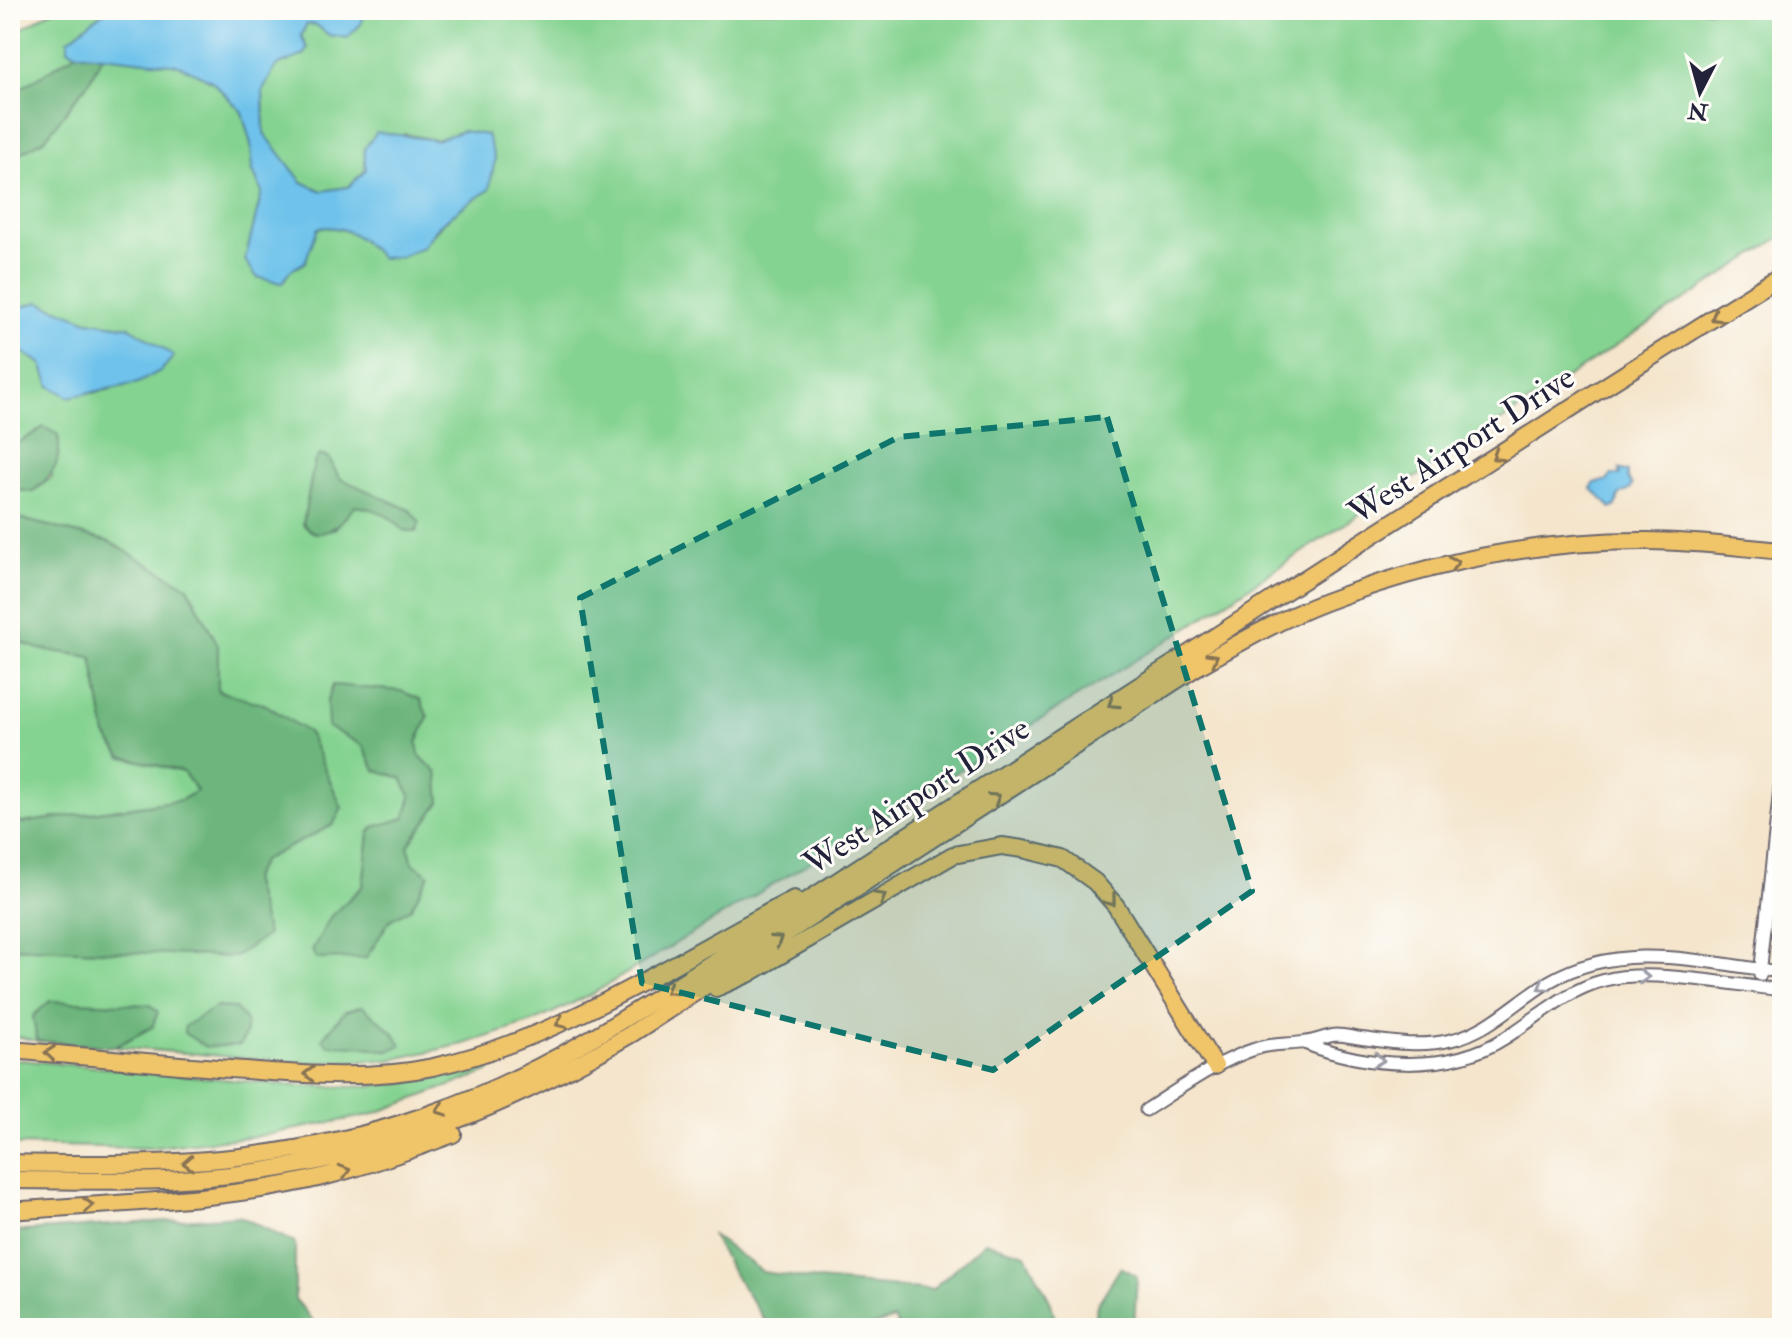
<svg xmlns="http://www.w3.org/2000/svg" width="1792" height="1338" viewBox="0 0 1792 1338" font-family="'IM FELL Double Pica',serif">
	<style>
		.green { fill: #85d391; stroke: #547a66; stroke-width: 2; fill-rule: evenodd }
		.forest { fill: #6cb57b; stroke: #476c5b; stroke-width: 2 }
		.water { fill: #6ec2eb; stroke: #487293; stroke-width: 2 }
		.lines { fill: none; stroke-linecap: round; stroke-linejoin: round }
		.street-casing { stroke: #6c666e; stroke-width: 15 }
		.primary-casing { stroke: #6c666e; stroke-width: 20 }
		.street { stroke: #fff; stroke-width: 11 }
		.primary { stroke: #f0c469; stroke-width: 16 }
		.oneway { stroke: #897352 }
		.oneway2 { stroke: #9c9ca7 }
		.marked { fill: #0f766e; fill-opacity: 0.2; stroke: #0f766e; stroke-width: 6; stroke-dasharray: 16 10; stroke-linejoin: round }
		.labels { text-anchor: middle; stroke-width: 6; stroke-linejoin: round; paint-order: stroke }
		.street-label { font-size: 34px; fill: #22223b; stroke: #fdfcf7 }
	</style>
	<rect width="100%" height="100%" fill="#fdfcf7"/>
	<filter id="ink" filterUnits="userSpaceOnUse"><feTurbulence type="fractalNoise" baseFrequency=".0125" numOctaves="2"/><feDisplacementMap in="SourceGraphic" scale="16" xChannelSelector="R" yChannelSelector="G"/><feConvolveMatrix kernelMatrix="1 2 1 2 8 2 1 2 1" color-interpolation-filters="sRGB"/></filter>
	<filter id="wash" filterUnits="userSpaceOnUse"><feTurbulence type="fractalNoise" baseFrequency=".006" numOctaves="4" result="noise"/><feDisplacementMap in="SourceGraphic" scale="32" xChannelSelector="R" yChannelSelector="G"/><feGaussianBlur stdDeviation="1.8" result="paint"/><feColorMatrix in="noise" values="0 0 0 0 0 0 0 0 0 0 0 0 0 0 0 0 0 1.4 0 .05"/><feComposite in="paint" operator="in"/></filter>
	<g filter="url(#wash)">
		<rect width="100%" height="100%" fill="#f4e5cc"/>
		<!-- green -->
		<path class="green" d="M53,10H106L68,40V49L77,53L10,95V36Z
			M365,10H1782V236L1176,635L881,819L592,994L533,1022L464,1044L390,1060L305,1063L115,1047L152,1027L33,1016L37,1041L10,1035V947L234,956L267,935L252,879L262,860L333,825L266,705L218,691V645L110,542L10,516V489L33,492L52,477L44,427L10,448V345L42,364L50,386L94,393L138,383L130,327L88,321L39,302L10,310V159L45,139L90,80L103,55L179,64L212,81L242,112L251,144L253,171L262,192L245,260L290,271L305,262L317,228C347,224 361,238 381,258L423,247C442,220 461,207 489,190L463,131L436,140L405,134L364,149L366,170L348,187L322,191L302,182L264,133L263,90L276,66L304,55L307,48L301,36L306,25L315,24L329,35L361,24ZM319,456L329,458L339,478L416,532L403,530C391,515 374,508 355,506L335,529L303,524L314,463ZM428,717L417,743L419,755L437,773L440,802L408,846L413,863L411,908L390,920L366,958L331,916L363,886L369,833L374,827L405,818L411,797L402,778L375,770L362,745Z
			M10,639L39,649L92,657L106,735L121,756L183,772L197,791L181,800L21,823L10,820Z
			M10,1059L296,1086L353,1087L407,1083L497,1062L488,1072L370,1115L265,1135L148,1148L10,1145Z"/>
		<!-- forest -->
		<path class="forest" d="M77,53L103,55L90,80L45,139L10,159V95Z
			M44,427L58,435C62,463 54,475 32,492L10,489V448Z
			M319,455L329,458L339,478L410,510L420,523L416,532L403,530C391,515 374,508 355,506C342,521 322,547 303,524L314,463Z
			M10,516L110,542L188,587L218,645V691L266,705L309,733L342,808L333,825L263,860L252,879L267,935L234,957L10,947V820L22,823L181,800L197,791L183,772L121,756L106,735L92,657L39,649L10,638Z
			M333,685L401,691L420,699L428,717L417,743L419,755L437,773L440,802L408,846L413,863L429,875L411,908L390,920L366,958L316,959L312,950L331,916L363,886L369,834L374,827L405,818L411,797L402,778L375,770L362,745L328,727L327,702Z
			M50,1001L150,1005L158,1012L152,1027L115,1047L37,1041L33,1016Z
			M362,1006L393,1032L401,1045L389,1051L360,1046L328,1045L322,1039L345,1011Z
			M216,1007L235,1008L246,1021V1033L240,1045L206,1047L184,1033L185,1026Z
			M239,1216L295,1243V1299L319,1328H10V1232Z
			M711,1234L763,1272L818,1280L932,1290L985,1242L1026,1254L1051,1303L1057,1328H899L894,1319L866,1328H770L732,1271Z
			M1121,1267L1137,1276L1134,1328H1092L1097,1305Z"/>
		<!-- water -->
		<path class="water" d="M106,10H365L361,24L347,38L329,35L315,24L306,25L301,36L307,48L304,55L276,66L263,90L264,133L302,182L322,191L348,187L366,170L364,149L377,132L436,140L463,131L487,135L495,159L489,190L462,207L438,226L423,247L400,257L381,258C361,238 347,224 318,228L305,262L290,271L282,283L257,277L245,260L262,192L253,171L251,144L242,112L212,81L179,65L77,53L68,49V40Z
			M39,302L88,321L130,327L174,356L162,370L138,383L69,397L50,386L42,364L10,345V310Z
			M1619,469L1628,472V479L1632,485L1630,489L1619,496L1616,506L1611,508L1591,488L1595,483L1608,480L1611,475H1620Z"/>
	</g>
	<g filter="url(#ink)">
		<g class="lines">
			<!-- street casing -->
			<g class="street-casing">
				<path id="street" d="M1760,975L1782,769
					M1304,1043C1364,1067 1448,1075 1505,1038C1538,1017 1566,990 1605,980C1649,968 1734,985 1782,990
					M1146,1110C1182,1087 1217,1061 1258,1048C1274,1043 1290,1045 1306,1042C1316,1041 1326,1036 1336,1035C1345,1035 1356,1038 1366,1039C1394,1043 1423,1047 1451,1040C1490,1031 1516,1001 1550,981C1624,939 1702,963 1782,972"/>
			</g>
			<!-- primary casing -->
			<g class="primary-casing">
				<path id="primary" d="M716,988L748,974L953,855L1002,846L1023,849L1063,859L1095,882L1116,906L1215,1066
					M10,1050C88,1056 167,1065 245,1070C307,1075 371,1080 433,1067C564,1038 676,960 794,899
					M10,1163C159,1167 288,1164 430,1114C534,1078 624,1020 715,961C783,917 851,872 919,828C1206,643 1492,456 1782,275
					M10,1180C72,1180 136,1183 198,1178C357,1166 496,1115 631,1034L1195,668C1237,644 1280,619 1325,602C1428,563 1538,540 1648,541C1693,541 1737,547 1782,551
					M10,1211C111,1203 228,1201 326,1176C369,1165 411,1150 453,1134"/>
			</g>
			<!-- street -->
			<use href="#street" class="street"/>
			<!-- primary -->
			<use href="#primary" class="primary"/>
		</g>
		<!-- one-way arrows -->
		<defs><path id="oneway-chevron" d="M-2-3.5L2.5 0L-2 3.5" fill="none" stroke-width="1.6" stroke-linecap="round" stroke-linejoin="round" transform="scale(2)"/></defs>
		<g class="oneway">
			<use href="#oneway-chevron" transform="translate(1716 317) rotate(148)"/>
			<use href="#oneway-chevron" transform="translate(1497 456) rotate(148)"/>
			<use href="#oneway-chevron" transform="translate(1454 563) rotate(-14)"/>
			<use href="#oneway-chevron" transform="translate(1213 658) rotate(-30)"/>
			<use href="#oneway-chevron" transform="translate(1113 703) rotate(147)"/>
			<use href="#oneway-chevron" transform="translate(995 798) rotate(-33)"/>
			<use href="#oneway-chevron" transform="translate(881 897) rotate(-30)"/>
			<use href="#oneway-chevron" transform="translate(1111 901) rotate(51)"/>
			<use href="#oneway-chevron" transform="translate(777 940) rotate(-33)"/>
			<use href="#oneway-chevron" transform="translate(671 990) rotate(147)"/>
			<use href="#oneway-chevron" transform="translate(561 1023) rotate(156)"/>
			<use href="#oneway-chevron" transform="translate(50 1053) rotate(-175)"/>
			<use href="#oneway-chevron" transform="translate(309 1074) rotate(-178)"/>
			<use href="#oneway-chevron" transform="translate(441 1110) rotate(160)"/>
			<use href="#oneway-chevron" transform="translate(188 1163) rotate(177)"/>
			<use href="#oneway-chevron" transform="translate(345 1171) rotate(-16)"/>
			<use href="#oneway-chevron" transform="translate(88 1205) rotate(-4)"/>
		</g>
		<g class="oneway2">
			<use href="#oneway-chevron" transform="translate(1644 977) rotate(2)"/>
			<use href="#oneway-chevron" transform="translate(1543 986) rotate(147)"/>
			<use href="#oneway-chevron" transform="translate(1379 1060) rotate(7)"/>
		</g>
	</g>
	<!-- marked area -->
	<path class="marked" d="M1107,417L1252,891L993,1070L642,983L580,598L899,437Z"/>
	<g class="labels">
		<!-- street labels -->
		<g class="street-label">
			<text transform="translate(1461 444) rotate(-33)" y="12">West Airport Drive</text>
			<text transform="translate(916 795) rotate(-33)" y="12">West Airport Drive</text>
		</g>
	</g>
	<!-- margin -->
	<rect width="1792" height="1338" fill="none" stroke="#fdfcf7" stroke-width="40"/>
	<!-- north arrow -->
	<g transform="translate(1700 92) rotate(186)" stroke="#fdfcf7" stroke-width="6" paint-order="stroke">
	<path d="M0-6L14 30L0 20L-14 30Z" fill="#22223b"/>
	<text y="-12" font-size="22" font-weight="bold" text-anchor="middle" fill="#22223b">N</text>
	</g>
</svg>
